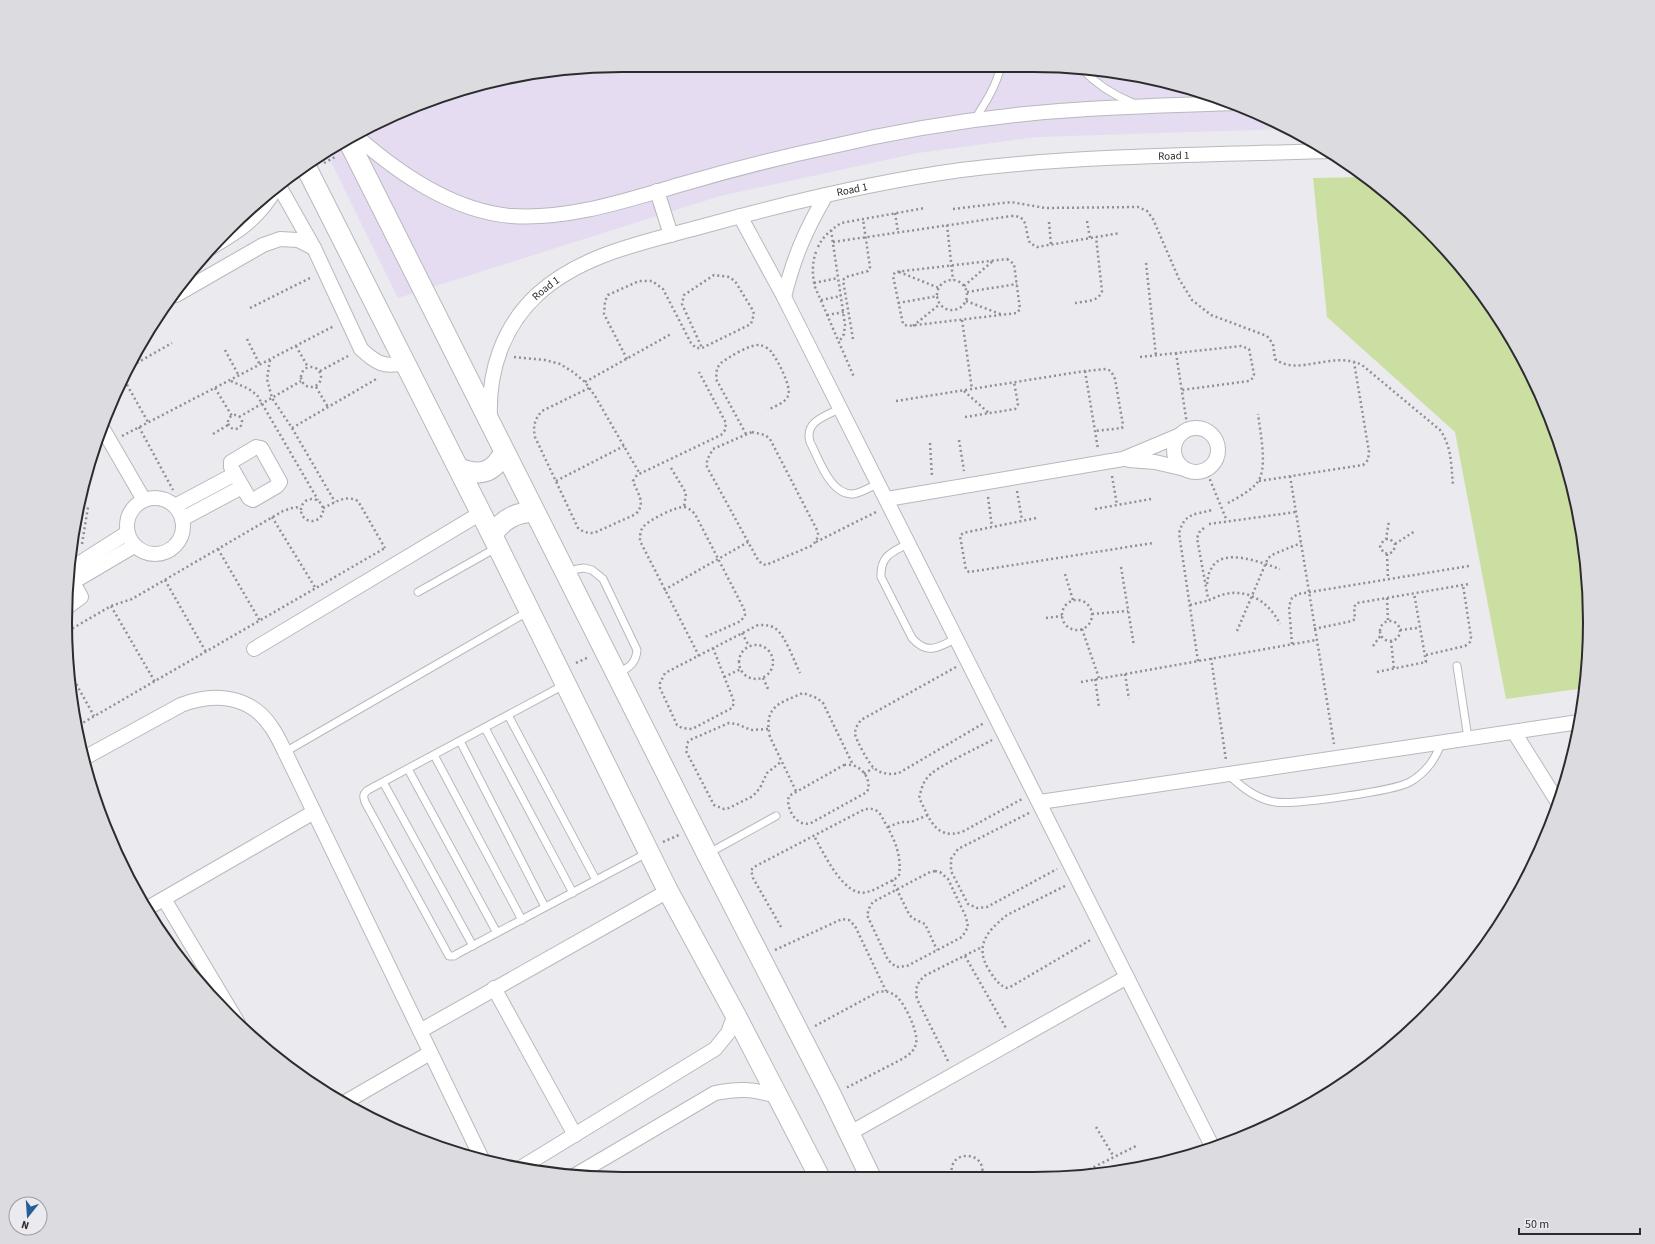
<svg xmlns="http://www.w3.org/2000/svg" width="1655" height="1244" viewBox="0 0 1655 1244" font-family="'Source Sans 3',sans-serif">
	<style>
		.commercial { fill: #e5dcf1 }
		.green { fill: #ccdfa3 }
		.lines { fill: none; stroke-linecap: round; stroke-linejoin: round }
		.lane-casing { stroke: #b8b8bd; stroke-width: 9 }
		.street-casing { stroke: #b8b8bd; stroke-width: 16 }
		.secondary-casing { stroke: #b8b8bd; stroke-width: 22 }
		.path { stroke: #909094; stroke-width: 2.5; stroke-dasharray: 2 3; stroke-linecap: butt }
		.lane { stroke: #fff; stroke-width: 7 }
		.street { stroke: #fff; stroke-width: 14 }
		.secondary { stroke: #fff; stroke-width: 20 }
		.labels { text-anchor: middle; stroke-width: 3.5; stroke-linejoin: round; paint-order: stroke }
		.street-label { font-size: 11px; fill: #2c2c2e; stroke: #eaeaef }
		.rim { fill: none; stroke: #2c2c2e; stroke-width: 2 }
	</style>
	<rect width="100%" height="100%" fill="#eaeaef"/>
	<!-- commercial -->
	<path class="commercial" d="M622,65L1069,66L1177,84L1246,107L1287,129L1037,137L918,153L720,196L398,298L326,152L343,140L478,84Z"/>
	<!-- green -->
	<path class="green" d="M1365,177L1400,203L1475,283L1533,376L1571,478L1589,586L1585,688L1506,699L1455,432L1327,317L1313,178Z"/>
	<g class="lines">
		<!-- lane casing -->
		<g class="lane-casing">
			<path id="lane" d="M1081,68C1096,84 1113,95 1133,103
				M975,119C986,102 996,86 1001,66
				M841,408C826,416 804,421 810,442C819,459 830,495 853,494C861,493 871,487 879,483
				M909,543C893,552 880,555 881,577L912,638C928,656 939,647 957,638
				M567,573L577,569L584,568L592,570L603,579L637,650C636,663 629,668 618,673
				M418,592L496,548
				M1457,666L1468,738
				M564,685L368,790C363,794 363,796 365,802L449,956H454L457,954L647,853
				M508,715L596,880
				M485,728L573,893
				M460,741L545,907
				M285,752L529,611
				M434,755L522,920
				M408,769L497,933
				M1228,774C1241,787 1256,799 1275,802C1294,805 1394,791 1410,782C1427,772 1435,759 1442,742
				M383,782L473,946
				M709,853L776,816"/>
		</g>
		<!-- street casing -->
		<g class="street-casing">
			<g id="street">
				<path d="M355,135C398,173 452,211 511,216C571,220 630,199 686,183C734,169 781,157 829,147C913,127 1001,114 1088,109C1136,106 1185,105 1234,103"/>
				<path d="M279,186L314,248L361,349C376,363 384,368 405,363"/>
				<path d="M657,191L671,235"/>
				<path d="M740,216L784,297L1212,1146"/>
				<path d="M210,248C239,231 259,218 276,188"/>
				<path d="M176,295L263,245L280,239L298,240L314,248"/>
				<path d="M784,297C794,257 805,231 826,195"/>
				<path id="s1" d="M490,418C488,371 503,326 538,294C582,254 645,242 700,227C786,203 873,182 961,170C1082,155 1207,155 1328,151"/>
				<circle cx="1196" cy="450" r="22"/>
				<path d="M104,431L144,500"/>
				<path d="M256,447L261,448L280,482L277,486L253,500L249,498L231,467V462Z"/>
				<path d="M1129,460L1155,462L1185,469"/>
				<circle cx="155" cy="526" r="28"/>
				<path d="M887,499L1123,459L1178,436"/>
				<path d="M175,506L235,474"/>
				<path d="M182,519L242,487"/>
				<path d="M72,568L127,533"/>
				<path d="M73,582L134,546"/>
				<path d="M70,605L81,597L71,579"/>
				<path d="M254,649L481,513"/>
				<path d="M1514,732L1559,804"/>
				<path d="M86,757L181,705C214,692 251,695 272,728C277,735 281,744 285,752L483,1161"/>
				<path d="M1040,802L1579,722"/>
				<path d="M164,899L238,1023"/>
				<path d="M146,909L314,812"/>
				<path d="M494,988L575,1135"/>
				<path d="M420,1031L668,891"/>
				<path d="M342,1104L430,1053"/>
				<path d="M850,1133L1127,977"/>
				<path d="M522,1167L715,1049L728,1033L735,1014"/>
				<path d="M574,1176L715,1093C740,1088 752,1089 777,1096"/>
			</g>
		</g>
		<!-- secondary casing -->
		<g class="secondary-casing">
			<path id="secondary" d="M347,138L707,854L831,1095L870,1176
				M306,167L492,535L668,891L735,1014L819,1176
				M458,468C480,477 494,473 504,452
				M492,535C503,519 516,512 534,512"/>
		</g>
		<!-- path -->
		<path class="path" d="M324,163L337,156
			M953,209L1011,202L1045,208L1138,207L1147,211L1153,219L1179,279L1192,300L1211,315L1267,336L1273,344L1275,359C1298,377 1333,350 1362,365L1440,430C1452,447 1451,465 1453,485
			M895,213L898,232
			M1087,221L1090,238
			M1049,222L1051,245
			M947,225L953,280
			M831,230L845,325L844,334L839,342
			M833,242L1011,216C1030,215 1024,231 1030,243L1037,247L1120,233
			M818,247C823,236 831,230 841,223L925,208
			M816,252C812,264 812,274 815,287L854,377
			M1007,259L1014,264L1020,309L1017,313L908,326L903,324L893,276L895,272Z
			M1146,263L1156,356
			M899,272L939,288
			M937 295a15 15 0 1 1 30 0a15 15 0 1 1-30 0Z
			M814,283L838,278
			M964,286L994,260
			M967,292L1017,284
			M821,300L841,296
			M966,301L1003,315
			M898,303L938,296
			M1075,303C1085,301 1099,302 1102,291L1096,237
			M250,308L312,277
			M827,315L844,312
			M962,320L972,389
			M913,326L940,304
			M247,339L260,365
			M853,339L843,280L846,277L868,271L870,267L863,219
			M296,346L308,367
			M225,350L239,376
			M1176,353L1187,424
			M514,357L545,360L560,364L573,372L585,382L595,396L640,474
			M1140,357L1241,346L1249,349L1254,374L1253,378L1249,381L1182,390
			M627,359L604,314L605,301L608,295L639,281H652L663,289L691,343L696,348H702L751,324L754,314L752,309L735,281L729,277L714,275L684,295L682,304L702,348
			M270,360L267,379L272,398L292,428L335,502
			M301 377a10 10 0 1 1 20 0a10 10 0 1 1-20 0Z
			M128,368L172,343
			M320,371L348,356
			M1085,371L1098,449
			M122,376L148,422
			M231,381L249,389L257,395L318,500
			M585,382L671,334
			M316,387L328,407
			M215,388L232,416
			M589,388L542,411C534,420 533,427 535,437L578,528C583,532 587,533 594,533L636,514C646,503 638,494 633,481L637,475L721,435L725,430L726,423L699,372
			M964,391L990,414
			M896,401L1085,371L1106,369L1111,371L1115,379L1123,425L1122,428L1095,431
			M228 422a7 7 0 1 1 14 0a7 7 0 1 1-14 0Z
			M239,417L301,381
			M965,417L1015,409L1018,404L1014,382
			M139,427L173,490
			M292,428L378,378
			M752,432L765,435L770,439L818,532C818,539 816,542 811,546L766,565L762,564L758,560L707,467V460L713,449Z
			M213,434L228,425
			M746,434L716,379L717,368L721,363C729,357 750,344 760,345C764,346 770,349 772,353C778,361 792,387 788,396C785,403 775,406 768,410
			M122,436L334,326
			M959,440L964,471
			M930,443L932,477
			M671,468L686,493L684,507
			M1206,470L1227,521
			M1112,476L1117,505
			M1290,476L1334,744
			M556,481L624,446
			M1259,481L1363,465L1368,460L1369,452L1354,362
			M1017,491L1022,520
			M988,497L992,527
			M301 510a11 11 0 1 1 22 0a11 11 0 1 1-22 0Z
			M1228,503C1237,498 1249,492 1256,484C1269,471 1260,432 1258,414
			M323,508C335,503 345,494 358,501L385,548
			M1095,509L1151,499
			M272,517L316,589
			M1036,518L963,533L960,536L966,570L969,572L1153,543
			M1209,524L1296,512
			M1204,528L1200,531L1197,538L1208,598L1210,600L1212,599C1240,584 1267,598 1280,624
			M1386,539H1390L1395,544C1395,551 1391,555 1384,553L1380,547L1383,541L1386,539L1389,521
			M816,542L876,512
			M82,544L88,507
			M1395,544L1415,531
			M218,549L260,621
			M1387,554L1388,579
			M1121,567L1134,646
			M1065,574L1073,600
			M165,580L206,652
			M1207,584C1208,579 1208,573 1211,569C1222,546 1262,563 1280,569
			M664,590L748,542
			M1387,598L1388,621
			M1062 615a15 15 0 1 1 30 0a15 15 0 1 1-30 0Z
			M1190,605L1210,600
			M111,606L155,682
			M1092,614L1128,611
			M1046,618L1062,616
			M1380 631a10 10 0 1 1 20 0a10 10 0 1 1-20 0Z
			M1082,629L1099,678
			M1314,629L1352,621L1355,619L1354,607L1357,603L1469,584
			M1400,630L1417,628
			M68,631L111,606L132,599L283,511L292,508L301,507
			M1237,631L1268,558L1274,554L1301,543
			M742,633L749,646
			M1391,641L1394,669
			M1292,644L1289,606L1292,598L1298,594L1469,566
			M739 662a17 17 0 1 1 34 0a17 17 0 1 1-34 0Z
			M1373,646L1381,635
			M713,648L733,699L734,703L732,708L692,729L682,728L677,725L660,688V683L665,673L758,625C765,625 771,625 776,629C786,637 794,661 800,673
			M1426,655L1465,646L1470,642L1471,637L1463,585
			M699,656L640,541C640,536 640,530 644,526C649,520 677,506 684,507C689,508 692,511 695,514L744,609L745,615L741,621L705,637
			M1211,658L1226,760
			M1198,661L1179,533C1185,513 1193,515 1212,510
			M576,663L589,657
			M956,667L861,720C858,724 855,728 855,734C856,740 870,766 875,769C882,774 891,775 899,773L984,723
			M69,671L94,716
			M1377,672L1426,662L1414,593
			M1125,674L1129,699
			M724,677L741,669
			M763,678L769,691
			M1095,679L1099,707
			M1081,682L1316,640
			M79,725L385,548
			M768,729L751,730L737,724L729,723L692,739L688,742L686,751L714,805L724,809L729,808L753,796L760,788L767,773L782,761
			M992,740C978,748 935,767 927,778C922,784 921,791 919,798C930,818 934,840 962,832L1022,799
			M844,765C859,762 873,778 867,792L811,823C797,828 785,808 789,796Z
			M864,774L873,768
			M796,791L770,737C763,706 780,703 803,693L817,698L823,703L853,765
			M1029,813L958,849L951,859V871L968,904L977,908L987,907L1057,869
			M888,827L901,822H911L928,815
			M663,842L679,835
			M935,871L940,872L948,879L966,917L968,927L962,937L907,966L896,967L888,960L867,915L870,906L873,902L930,872Z
			M892,880L909,914L912,918L925,924L937,950
			M1065,886L1007,915C987,931 974,946 989,970C994,978 998,984 1006,988L1012,986L1092,939
			M781,927L753,878L751,870L754,867L865,809C869,809 873,808 877,811C880,813 882,817 884,821C894,838 902,855 899,875L895,879C886,883 876,890 867,892C844,899 823,851 814,836
			M775,950L842,919L849,920L855,926L886,991
			M965,956L1006,1028
			M815,1026L878,992C883,991 888,991 893,994C903,998 919,1033 916,1043C915,1050 910,1054 904,1058L846,1088
			M948,1061L917,999C915,988 917,982 926,975L982,947
			M1096,1127L1114,1157
			M1075,1174L1082,1173L1136,1146
			M952,1175C947,1149 987,1150 982,1175"/>
		<!-- lane -->
		<use href="#lane" class="lane"/>
		<!-- street -->
		<use href="#street" class="street"/>
		<!-- secondary -->
		<use href="#secondary" class="secondary"/>
	</g>
	<g class="labels">
		<!-- street labels -->
		<g class="street-label">
			<text dy="4" stroke="none"><textPath href="#s1" startOffset="795">Road 1</textPath></text>
			<text dy="4" stroke="none"><textPath href="#s1" startOffset="471">Road 1</textPath></text>
			<text dy="4" stroke="none"><textPath href="#s1" startOffset="147">Road 1</textPath></text>
		</g>
	</g>
	<!-- crop -->
	<path d="M0 0H1655V1244H0ZM622 72H1033A550 550 0 0 1 1583 622V622A550 550 0 0 1 1033 1172H622A550 550 0 0 1 72 622V622A550 550 0 0 1 622 72Z" fill="#dbdbe0" fill-rule="evenodd"/>
	<path class="rim" d="M622 72H1033A550 550 0 0 1 1583 622V622A550 550 0 0 1 1033 1172H622A550 550 0 0 1 72 622V622A550 550 0 0 1 622 72Z"/>
	<!-- north arrow -->
	<g transform="translate(28 1216) rotate(197)"><circle r="19" fill="#eaeaef" stroke="#9e9ea2"/>
	<path d="M0-3L7 15L0 10L-7 15Z" fill="#265f97"/>
	<text y="-6" font-size="11" font-weight="bold" text-anchor="middle" fill="#2c2c2e">N</text>
	</g>
	<!-- scale -->
	<path d="M1519 1228v6h121v-6" fill="none" stroke="#2c2c2e" stroke-width="2"/>
	<text x="1525" y="1228" font-size="12" fill="#2c2c2e" stroke="#eaeaef" stroke-width="3" paint-order="stroke">50 m</text>
</svg>
